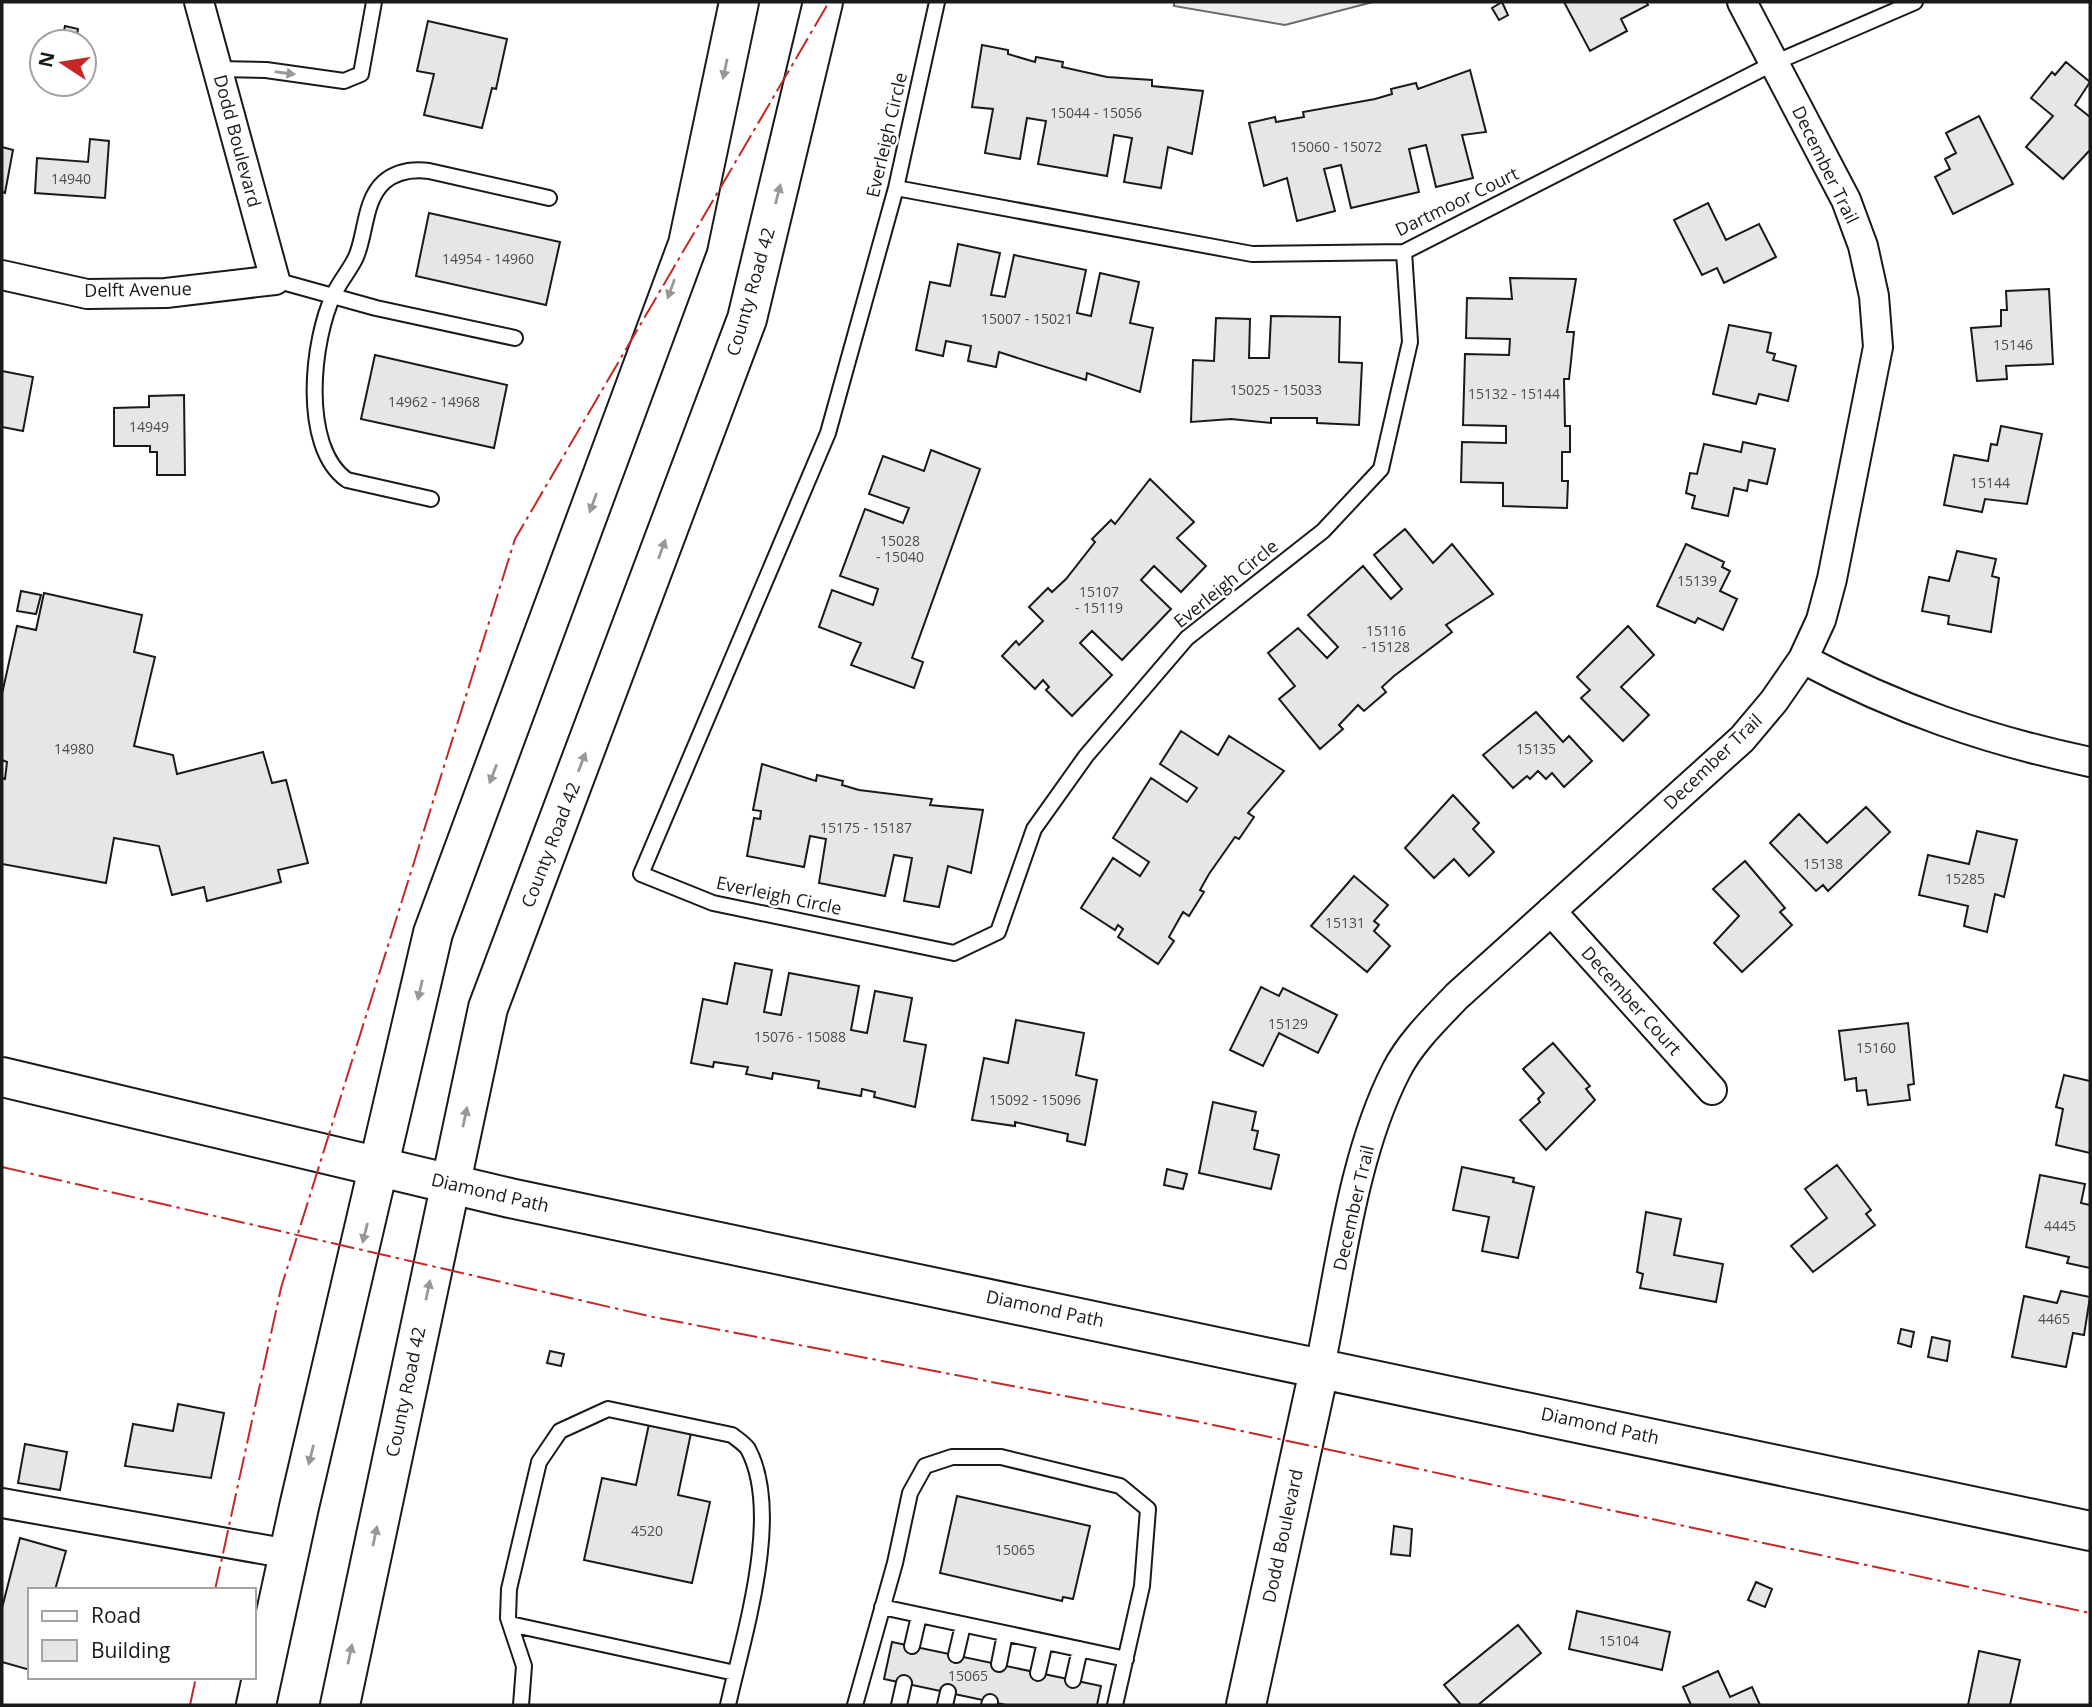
<svg xmlns="http://www.w3.org/2000/svg" width="2092" height="1707" viewBox="0 0 2092 1707" font-family="'Open Sans',sans-serif">
	<style>
		.built { fill: #ededed; stroke: #6a6a6a; stroke-width: 2 }
		.building { fill: #e6e6e6; stroke: #1a1a1a; stroke-width: 2 }
		.lines { fill: none; stroke-linecap: round; stroke-linejoin: round }
		.lane-casing { stroke: #1a1a1a; stroke-width: 18 }
		.street-casing { stroke: #1a1a1a; stroke-width: 32 }
		.secondary-casing { stroke: #1a1a1a; stroke-width: 42 }
		.highway-casing { stroke: #1a1a1a; stroke-width: 42 }
		.lane { stroke: #fff; stroke-width: 14 }
		.street { stroke: #fff; stroke-width: 28 }
		.secondary { stroke: #fff; stroke-width: 38 }
		.highway { stroke: #fff; stroke-width: 38 }
		.power { stroke: #c62828; stroke-width: 2; stroke-dasharray: 24 5 3.5 5; stroke-linecap: butt }
		.oneway { fill: #989898 }
		.labels { text-anchor: middle; stroke-width: 5; stroke-linejoin: round; paint-order: stroke }
		.number-label { font-size: 14px; fill: #4d4d4d }
		.street-label { font-size: 18px; fill: #1a1a1a; stroke: #fff }
	</style>
	<rect width="100%" height="100%" fill="#fff"/>
	<!-- built -->
	<path class="built" d="M1174,2H1373L1285,25L1174,6Z"/>
	<!-- building -->
	<path class="building" d="M1502,2L1508,15L1499,20L1492,8Z
		M1564,2H1646L1648,5L1621,19L1627,31L1590,51Z
		M428,21L507,39L496,89L492,88L482,128L424,115L434,74L417,71Z
		M65,26L78,29L76,42L62,40Z
		M982,45L1008,50V54L1035,62L1036,57L1063,62L1062,67L1107,77L1152,80V86L1203,91L1192,154L1168,147L1161,188L1124,182L1132,138L1114,135L1107,176L1038,164L1046,121L1027,118L1020,159L985,153L993,109L972,107Z
		M2066,62L2090,82L2075,105L2090,117V150L2063,179L2026,147L2053,116L2031,98L2052,72L2055,75Z
		M1470,70L1486,132L1462,135L1473,178L1436,187L1426,145L1409,149L1419,192L1351,208L1341,165L1324,169L1335,211L1297,221L1287,178L1264,186L1249,123L1275,117L1276,122L1304,117L1303,112L1375,99L1392,94L1391,89L1416,83L1418,89Z
		M1979,116L2013,184L1953,214L1935,177L1950,169L1945,159L1956,153L1946,133Z
		M90,139L109,141L105,198L35,193L37,158L88,162Z
		M2,147L13,150L5,193L2,192Z
		M1708,203L1726,240L1759,224L1776,257L1724,283L1717,268L1702,275L1674,220Z
		M429,213L560,242L546,305L416,276Z
		M958,244L1000,253L991,295L1005,297L1014,255L1086,270L1077,313L1091,316L1100,273L1139,282L1130,323L1153,328L1140,392L1087,373L1086,380L999,352L996,367L968,361L971,346L946,341L943,356L916,350L930,282L950,286Z
		M1510,278L1576,279L1567,332H1574L1571,361L1569,379H1564L1565,426H1570V452H1562V481H1568L1567,508L1503,506V483L1461,482L1462,442L1506,443V426L1463,425L1465,354L1509,355L1510,339L1466,338L1467,298L1512,299Z
		M2049,289L2053,364L2006,366L2007,379L1977,381L1971,328L2001,326V310H2007L2006,291Z
		M1271,316L1340,317L1339,362L1362,363L1359,425L1317,423V418H1271V423L1231,419L1191,422L1193,360L1214,361L1216,318L1250,319L1249,358H1269Z
		M1729,325L1771,333L1767,352L1775,354L1773,360L1796,366L1788,401L1759,394L1756,404L1713,394Z
		M375,355L507,385L494,448L361,419Z
		M2,371L33,377L23,431L2,427Z
		M184,395L185,475H157V452H150V446H114V408L149,407V396Z
		M2001,426L2042,434L2027,504L1985,499L1982,512L1944,505L1954,455L1988,461L1991,444L1997,445Z
		M1743,442L1775,449L1767,484L1749,480L1747,491L1734,488L1728,516L1692,508L1695,496L1686,493L1690,473L1697,474L1704,444L1741,452Z
		M931,450L980,469L912,658L923,662L914,688L851,665L861,643L819,627L832,590L873,605L878,589L840,576L865,509L903,523L909,508L869,494L883,456L924,471Z
		M1150,479L1194,522L1177,538L1206,566L1181,592L1154,566L1141,580L1171,609L1122,660L1092,631L1080,643L1112,675L1072,716L1046,690L1049,687L1043,680L1035,689L1002,656L1016,641L1019,645L1043,621L1029,607L1048,588L1052,592L1066,579L1095,542L1092,539L1111,520L1115,524Z
		M1405,529L1433,563L1452,544L1493,594L1446,625L1452,632L1394,676L1382,687L1386,692L1364,711L1358,705L1339,725L1343,729L1320,749L1279,699L1295,686L1268,653L1298,628L1327,658L1338,647L1308,615L1363,566L1391,599L1402,589L1374,555Z
		M1686,544L1724,562L1722,567L1730,571L1720,591L1737,599L1723,630L1698,618L1695,623L1657,606Z
		M1957,551L1996,559L1992,576L1999,578L1991,632L1948,624L1949,616L1922,611L1929,577L1949,581Z
		M21,591L41,595L36,614L17,611Z
		M44,593L142,615L134,652L155,657L134,746L173,755L177,774L263,752L272,783L286,780L308,863L278,870L281,882L207,901L204,887L172,895L159,846L114,838L106,883L2,864V778L5,779L7,762L2,760V694L17,626L36,630Z
		M1628,626L1654,655L1621,687L1649,715L1623,741L1581,698L1590,690L1577,677Z
		M1536,712L1563,742L1569,736L1592,761L1564,787L1552,773L1546,779L1538,771L1530,779L1527,776L1513,788L1483,755Z
		M1181,731L1218,755L1229,736L1284,771L1248,813L1254,817L1239,839L1235,837L1209,874L1200,890L1204,892L1189,916L1183,912L1169,937L1174,941L1158,964L1118,937L1123,929L1118,925L1115,930L1081,908L1113,858L1140,876L1149,862L1113,838L1151,778L1187,802L1197,788L1160,764Z
		M762,764L816,781L817,775L843,781L842,785L859,790L932,799L930,805L983,810L971,873L948,866L939,907L904,901L912,858L894,855L885,896L819,883L826,839L810,836L804,867L747,856L754,818L760,819L761,811L753,810Z
		M1453,795L1479,823L1473,829L1494,852L1469,876L1454,859L1434,878L1405,848Z
		M1866,807L1890,832L1828,891L1823,885L1816,891L1770,843L1799,814L1827,843Z
		M1977,831L2017,840L2004,897L1995,894L1987,932L1964,926L1968,906L1919,895L1928,855L1969,864Z
		M1745,861L1785,908L1780,912L1792,925L1742,972L1714,943L1739,916L1713,889Z
		M1354,876L1388,905L1374,921L1379,925L1374,931L1390,946L1367,972L1311,926Z
		M735,963L772,970L764,1012L781,1015L789,973L859,986L851,1030L867,1033L875,991L912,998L904,1041L926,1045L915,1107L874,1097L875,1092L862,1089L861,1096L818,1088L819,1081L773,1073L772,1079L746,1074L748,1067L714,1062L713,1067L691,1063L703,999L727,1004Z
		M1261,987L1279,996L1283,988L1337,1015L1318,1053L1279,1033L1263,1066L1230,1050Z
		M1016,1020L1084,1033L1076,1075L1097,1080L1085,1145L1067,1141L1068,1134L1015,1122V1126L972,1120L984,1058L1008,1063Z
		M1908,1023L1914,1084L1908,1085L1910,1100L1868,1105L1866,1090L1857,1091L1856,1078L1845,1080L1839,1031Z
		M1553,1043L1590,1086L1586,1089L1595,1100L1546,1150L1520,1120L1540,1102L1538,1099L1544,1093L1523,1069Z
		M2064,1075L2090,1081V1153L2056,1145L2063,1109L2056,1107Z
		M1213,1102L1256,1112L1252,1130L1258,1131L1254,1149L1279,1155L1271,1189L1199,1173Z
		M1837,1165L1871,1210L1866,1214L1875,1225L1813,1272L1791,1246L1827,1218L1805,1189Z
		M1462,1167L1514,1178L1513,1182L1534,1187L1518,1258L1482,1251L1489,1217L1453,1210Z
		M1167,1169L1187,1174L1183,1189L1164,1185Z
		M2040,1175L2085,1184L2081,1203L2090,1205V1268L2067,1263L2069,1257L2026,1247Z
		M1646,1212L1681,1219L1674,1255L1723,1264L1716,1302L1640,1288L1643,1274L1637,1272Z
		M2061,1291L2090,1297L2084,1335L2073,1333L2066,1367L2012,1357L2024,1296L2057,1303Z
		M1901,1329L1914,1332L1911,1347L1898,1343Z
		M1932,1337L1950,1341L1947,1361L1928,1357Z
		M550,1351L564,1354L561,1366L547,1363Z
		M178,1404L224,1413L211,1478L125,1466L133,1424L173,1431Z
		M649,1424L691,1433L678,1495L710,1502L692,1583L584,1560L602,1478L636,1485Z
		M25,1444L67,1452L60,1490L18,1483Z
		M957,1496L1090,1526L1073,1599L1063,1597L1062,1601L940,1573Z
		M1394,1526L1412,1529L1410,1556L1391,1554Z
		M20,1538L66,1551L55,1590H30V1670L2,1662V1608Z
		M1756,1582L1772,1589L1765,1607L1748,1600Z
		M1577,1611L1670,1632L1662,1670L1569,1649Z
		M1518,1625L1541,1653L1478,1705H1461L1444,1685Z
		M892,1642L1101,1686L1097,1705H1006L884,1679Z
		M1979,1651L2020,1660L2010,1705H1968Z
		M1718,1671L1730,1697L1752,1687L1760,1705H1691L1683,1687Z"/>
	<g class="lines">
		<!-- lane casing -->
		<g class="lane-casing">
			<path id="lane" d="M937,2L896,188L828,433L641,874L713,903L954,953L998,932L1034,829L1086,756L1187,638L1323,531L1381,469L1410,342L1404,252
				M217,69L266,70L344,81L361,74L374,2
				M896,188L1252,254L1404,252L1774,63L1915,2
				M275,280L376,308L515,338
				M431,499L347,480C300,447 312,339 334,294C340,281 350,270 356,257C366,234 364,200 384,182C397,171 413,169 429,171L549,198
				M882,1607L1126,1659
				M510,1624L735,1673
				M912,1646L919,1616
				M956,1655L963,1625
				M999,1664L1005,1634
				M1038,1673L1045,1642
				M1073,1680L1080,1649
				M521,1705L524,1666L508,1618L509,1589L539,1462L560,1431L608,1409L732,1435C737,1439 745,1444 748,1449C783,1514 743,1637 728,1705
				M855,1705L895,1563L910,1493L925,1466L952,1457H1001L1120,1486L1148,1509L1142,1586L1115,1705
				M899,1705L904,1683
				M945,1705L948,1692
				M989,1705L990,1702"/>
		</g>
		<!-- street casing -->
		<g class="street-casing">
			<path id="street" d="M2,275L87,294L166,293L275,280L199,2
				M1803,659C1897,709 1986,740 2090,762
				M1551,911L1712,1090
				M1320,1366C1340,1272 1352,1157 1396,1071C1410,1043 1435,1019 1457,996L1742,739L1774,701L1803,659L1821,620L1832,579L1878,347L1874,296L1863,246L1846,200L1742,2
				M2,1503L289,1554"/>
		</g>
		<!-- secondary casing -->
		<g class="secondary-casing">
			<path id="secondary" d="M2,1077L510,1198L2090,1531
				M1246,1705L1320,1366"/>
		</g>
		<!-- highway casing -->
		<g class="highway-casing">
			<path id="highway" d="M256,1705L299,1507L433,933L688,244L739,2
				M340,1705L488,1008L747,319L823,2"/>
		</g>
		<!-- lane -->
		<use href="#lane" class="lane"/>
		<!-- street -->
		<use href="#street" class="street"/>
		<!-- secondary -->
		<use href="#secondary" class="secondary"/>
		<!-- highway -->
		<use href="#highway" class="highway"/>
		<!-- power -->
		<path class="power" d="M2,1167L653,1317L1195,1421L2090,1613
			M215,1590L281,1288L515,539L829,2
			M190,1705L196,1677"/>
	</g>
	<!-- one-way arrows -->
	<defs><path id="oneway-solid" d="M-6-.8H1V-3.2L6.5 0L1 3.2V.8H-6Z" transform="scale(1.75)"/></defs>
	<g class="oneway">
		<use href="#oneway-solid" transform="translate(725 69) rotate(102)"/>
		<use href="#oneway-solid" transform="translate(285 73) rotate(8)"/>
		<use href="#oneway-solid" transform="translate(778 194) rotate(-76)"/>
		<use href="#oneway-solid" transform="translate(671 289) rotate(110)"/>
		<use href="#oneway-solid" transform="translate(593 503) rotate(110)"/>
		<use href="#oneway-solid" transform="translate(662 549) rotate(-70)"/>
		<use href="#oneway-solid" transform="translate(582 762) rotate(-69)"/>
		<use href="#oneway-solid" transform="translate(493 774) rotate(111)"/>
		<use href="#oneway-solid" transform="translate(420 990) rotate(103)"/>
		<use href="#oneway-solid" transform="translate(465 1117) rotate(-78)"/>
		<use href="#oneway-solid" transform="translate(365 1233) rotate(104)"/>
		<use href="#oneway-solid" transform="translate(428 1290) rotate(-78)"/>
		<use href="#oneway-solid" transform="translate(311 1455) rotate(104)"/>
		<use href="#oneway-solid" transform="translate(375 1536) rotate(-78)"/>
		<use href="#oneway-solid" transform="translate(350 1654) rotate(-78)"/>
	</g>
	<g class="labels">
		<!-- number labels -->
		<g class="number-label">
			<text x="1096" y="118">15044 - 15056</text>
			<text x="1336" y="152">15060 - 15072</text>
			<text x="71" y="184">14940</text>
			<text x="488" y="264">14954 - 14960</text>
			<text x="1027" y="324">15007 - 15021</text>
			<text x="2013" y="350">15146</text>
			<text x="1276" y="395">15025 - 15033</text>
			<text x="1514" y="399">15132 - 15144</text>
			<text x="434" y="407">14962 - 14968</text>
			<text x="149" y="432">14949</text>
			<text x="1990" y="488">15144</text>
			<text x="900" y="546">15028<tspan x="900" dy="16">- 15040</tspan></text>
			<text x="1697" y="586">15139</text>
			<text x="1099" y="597">15107<tspan x="1099" dy="16">- 15119</tspan></text>
			<text x="1386" y="636">15116<tspan x="1386" dy="16">- 15128</tspan></text>
			<text x="74" y="754">14980</text>
			<text x="1536" y="754">15135</text>
			<text x="866" y="833">15175 - 15187</text>
			<text x="1823" y="869">15138</text>
			<text x="1965" y="884">15285</text>
			<text x="1345" y="928">15131</text>
			<text x="1288" y="1029">15129</text>
			<text x="800" y="1042">15076 - 15088</text>
			<text x="1876" y="1053">15160</text>
			<text x="1035" y="1105">15092 - 15096</text>
			<text x="2060" y="1231">4445</text>
			<text x="2054" y="1324">4465</text>
			<text x="647" y="1536">4520</text>
			<text x="1015" y="1555">15065</text>
			<text x="1619" y="1646">15104</text>
			<text x="968" y="1681">15065</text>
		</g>
		<!-- street labels -->
		<g class="street-label">
			<text transform="translate(887 135) rotate(-77)" y="6">Everleigh Circle</text>
			<text transform="translate(237 141) rotate(75)" y="6">Dodd Boulevard</text>
			<text transform="translate(1825 165) rotate(64)" y="6">December Trail</text>
			<text transform="translate(1457 202) rotate(-26)" y="6">Dartmoor Court</text>
			<text transform="translate(138 290) rotate(-1)" y="6">Delft Avenue</text>
			<text transform="translate(751 292) rotate(-74)" y="6">County Road 42</text>
			<text transform="translate(1226 584) rotate(-39)" y="6">Everleigh Circle</text>
			<text transform="translate(1713 762) rotate(-44)" y="6">December Trail</text>
			<text transform="translate(551 845) rotate(-69)" y="6">County Road 42</text>
			<text transform="translate(779 896) rotate(12)" y="6">Everleigh Circle</text>
			<text transform="translate(1631 1001) rotate(48)" y="6">December Court</text>
			<text transform="translate(490 1193) rotate(13)" y="6">Diamond Path</text>
			<text transform="translate(1354 1208) rotate(-77)" y="6">December Trail</text>
			<text transform="translate(1045 1309) rotate(12)" y="6">Diamond Path</text>
			<text transform="translate(406 1392) rotate(-78)" y="6">County Road 42</text>
			<text transform="translate(1600 1426) rotate(12)" y="6">Diamond Path</text>
			<text transform="translate(1283 1536) rotate(-78)" y="6">Dodd Boulevard</text>
		</g>
	</g>
	<!-- border -->
	<rect width="2092" height="1707" fill="none" stroke="#1a1a1a" stroke-width="7"/>
	<!-- legend -->
	<rect x="28" y="1588" width="228" height="91" fill="#ffffff" stroke="#a3a3a3" stroke-width="2"/>
	<rect x="42" y="1611" width="35" height="10" fill="#ffffff" stroke="#a3a3a3" stroke-width="2"/>
	<text x="91" y="1623" font-size="21" fill="#1a1a1a">Road</text>
	<rect x="42" y="1640" width="35" height="21" fill="#e6e6e6" stroke="#a3a3a3" stroke-width="2"/>
	<text x="91" y="1658" font-size="21" fill="#1a1a1a">Building</text>
	<!-- north arrow -->
	<g transform="translate(63 63) rotate(282)"><circle r="33" fill="#ffffff" stroke="#a3a3a3" stroke-width="2"/>
	<path d="M0-5L12 26L0 18L-12 26Z" fill="#c62828"/>
	<text y="-10" font-size="19" font-weight="bold" text-anchor="middle" fill="#1a1a1a">N</text>
	</g>
</svg>
